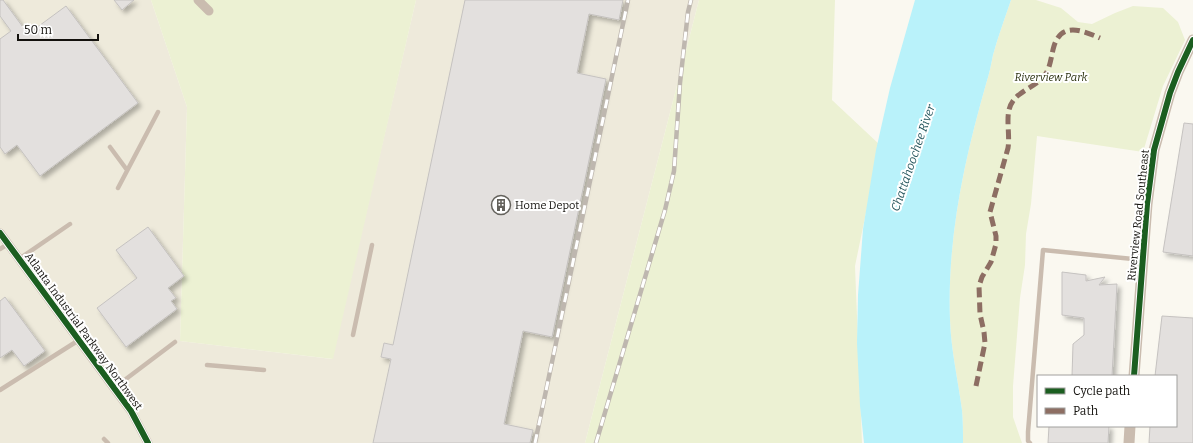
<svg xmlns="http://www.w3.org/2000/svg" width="1193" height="443" viewBox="0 0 1193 443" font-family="Bitter,serif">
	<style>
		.built { fill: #eeeadb }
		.green { fill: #ecf1d3 }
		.water { fill: #b9f2fa }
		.building { fill: #e3e0de; stroke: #c5c2c0; filter: url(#shadow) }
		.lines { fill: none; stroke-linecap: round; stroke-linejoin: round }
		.service { stroke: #cabcaf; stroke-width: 4.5 }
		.minor { stroke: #cabcaf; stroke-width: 9 }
		.tertiary { stroke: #cabcaf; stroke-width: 11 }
		.rail-casing { stroke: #beb7af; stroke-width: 4.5 }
		.rail { stroke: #fff; stroke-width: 3; stroke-dasharray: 9; stroke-linecap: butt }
		.quiet { stroke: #8d6e63; stroke-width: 5; stroke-dasharray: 10 5; stroke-linecap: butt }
		.cycleway-casing { stroke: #fff; stroke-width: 8 }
		.cycleway { stroke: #1b5e20; stroke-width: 6 }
		.labels { text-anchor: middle; stroke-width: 4; stroke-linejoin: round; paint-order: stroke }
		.park-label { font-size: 11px; font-style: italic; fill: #2c3211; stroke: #fff }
		.poi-label { font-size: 11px; fill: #13110d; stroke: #fff; text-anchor: start }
		.street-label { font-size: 11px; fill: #13110d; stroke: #fff }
		.water-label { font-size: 12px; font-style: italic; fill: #25565d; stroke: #fff }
	</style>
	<defs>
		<filter id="shadow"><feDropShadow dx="3.5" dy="3.5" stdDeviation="2" flood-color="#0004"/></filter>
	</defs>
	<rect width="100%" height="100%" fill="#faf8f0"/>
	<!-- built -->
	<path class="built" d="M0,0H151L187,107L180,341L332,359L416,0H699L585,443H0Z"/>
	<!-- green -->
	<path class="green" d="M151,0H416L333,359L180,341L187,107Z
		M699,0H835L832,100L880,145L855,266L862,443H585Z
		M1011,0H1036L1061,8L1078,22L1092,24L1115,13L1133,6L1163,8L1178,22L1185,40L1163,86L1143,152L1037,136L1031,204L1026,234L1025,265L1020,298L1013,386V417L1022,443H963C963,432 963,421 962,410C958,380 951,350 950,320C947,239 964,161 986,84C989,75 991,65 993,55C998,36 1005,18 1011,0Z"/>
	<!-- water -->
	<path class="water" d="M915,0H1011C1005,18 998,36 993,55C991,65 989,75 986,84C964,161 947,239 950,320C951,350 958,380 962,410C963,421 963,432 963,443H864L860,406L857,343L858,295L863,229L876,150L890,88Z"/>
	<!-- building -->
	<path class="building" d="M0,0H3L28,34L66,6L138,103L40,176L17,145L5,154L0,147V39L11,31L0,16Z
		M114,0H134L122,10Z
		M465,0H623L619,20L589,14L577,73L606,79L552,337L523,331L504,424L533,430L530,443H373L391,359L381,357L384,343L393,345Z
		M1184,123L1193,124V256L1163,252Z
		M148,227L184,276L168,288L176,298L171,301L177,309L126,347L97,308L137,278L116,250Z
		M1062,272L1086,275V281L1105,277L1099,285L1117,284L1112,376H1072L1073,344L1084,335V318L1062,315Z
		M5,297L45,351L24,366L12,350L0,358V301Z
		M1162,316L1193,318V443H1149L1150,426H1176V376H1155Z
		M1049,426H1109L1108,443H1048Z"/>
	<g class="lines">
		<!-- service -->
		<path class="service" d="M110,147L127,170
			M118,188L158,112
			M0,249L8,244
			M19,259L70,224
			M353,335L372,245
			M207,365L264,370
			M114,388L175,342
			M0,390L79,340
			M104,439L108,443
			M1030,443L1028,441V432L1043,250L1143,260"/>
		<!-- minor -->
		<path class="minor" d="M198,0L209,11
			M0,233L131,411L148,443"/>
		<!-- tertiary -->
		<path class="tertiary" d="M1134,376L1147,204L1154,150L1170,93L1178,72L1193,40
			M1129,443L1130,426"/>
		<!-- rail casing -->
		<g class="rail-casing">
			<path id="rail" d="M535,443L628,0
				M596,443L665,210L674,171L680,83L688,12L691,0"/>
		</g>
		<!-- rail -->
		<use href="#rail" class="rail"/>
		<!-- quiet -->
		<path class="quiet" d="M976,386L985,343L984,332L980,314L979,286L982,277L991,262L996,244V236L990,212L1008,148C1011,129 1001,107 1020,94C1029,87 1038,84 1045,75C1051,66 1051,56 1054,46C1062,21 1083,31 1100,38"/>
		<!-- cycleway casing -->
		<g class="cycleway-casing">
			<path id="cycleway" d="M0,233L131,411L148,443
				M1134,376L1147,204L1154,150L1170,93L1178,72L1193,40"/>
		</g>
		<!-- cycleway -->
		<use href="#cycleway" class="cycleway"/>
	</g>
	<!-- icons -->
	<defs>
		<g id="building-ring" transform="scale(1)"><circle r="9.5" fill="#fff" stroke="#64625c" stroke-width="1.5"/><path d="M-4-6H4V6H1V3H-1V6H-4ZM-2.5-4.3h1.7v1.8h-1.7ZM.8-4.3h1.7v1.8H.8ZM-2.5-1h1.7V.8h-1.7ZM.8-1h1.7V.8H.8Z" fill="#64625c"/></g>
	</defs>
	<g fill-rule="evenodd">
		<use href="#building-ring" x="501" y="205"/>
	</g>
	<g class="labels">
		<!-- park labels -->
		<g class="park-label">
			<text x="1051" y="81">Riverview Park</text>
		</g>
		<!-- poi labels -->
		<g class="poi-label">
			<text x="515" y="209">Home Depot</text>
		</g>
		<!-- street labels -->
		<g class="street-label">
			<text transform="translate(1138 215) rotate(-84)" y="4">Riverview Road Southeast</text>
			<text transform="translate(84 331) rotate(54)" y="4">Atlanta Industrial Parkway Northwest</text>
		</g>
		<!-- water labels -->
		<g class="water-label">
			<text transform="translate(913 158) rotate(-71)" y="4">Chattahoochee River</text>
		</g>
	</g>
	<!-- legend -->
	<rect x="1037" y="375" width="140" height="52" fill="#ffffff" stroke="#a1a09e"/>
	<rect x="1045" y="388" width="20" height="6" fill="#1b5e20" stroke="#a1a09e"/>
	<text x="1073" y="395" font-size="12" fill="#13110d">Cycle path</text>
	<rect x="1045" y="408" width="20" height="6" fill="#8d6e63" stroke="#a1a09e"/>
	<text x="1073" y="415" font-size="12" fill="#13110d">Path</text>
	<!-- scale -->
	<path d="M18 34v6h80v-6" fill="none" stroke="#13110d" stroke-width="2"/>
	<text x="24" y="34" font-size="12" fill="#13110d" stroke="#ffffff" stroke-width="3" paint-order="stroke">50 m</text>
</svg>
